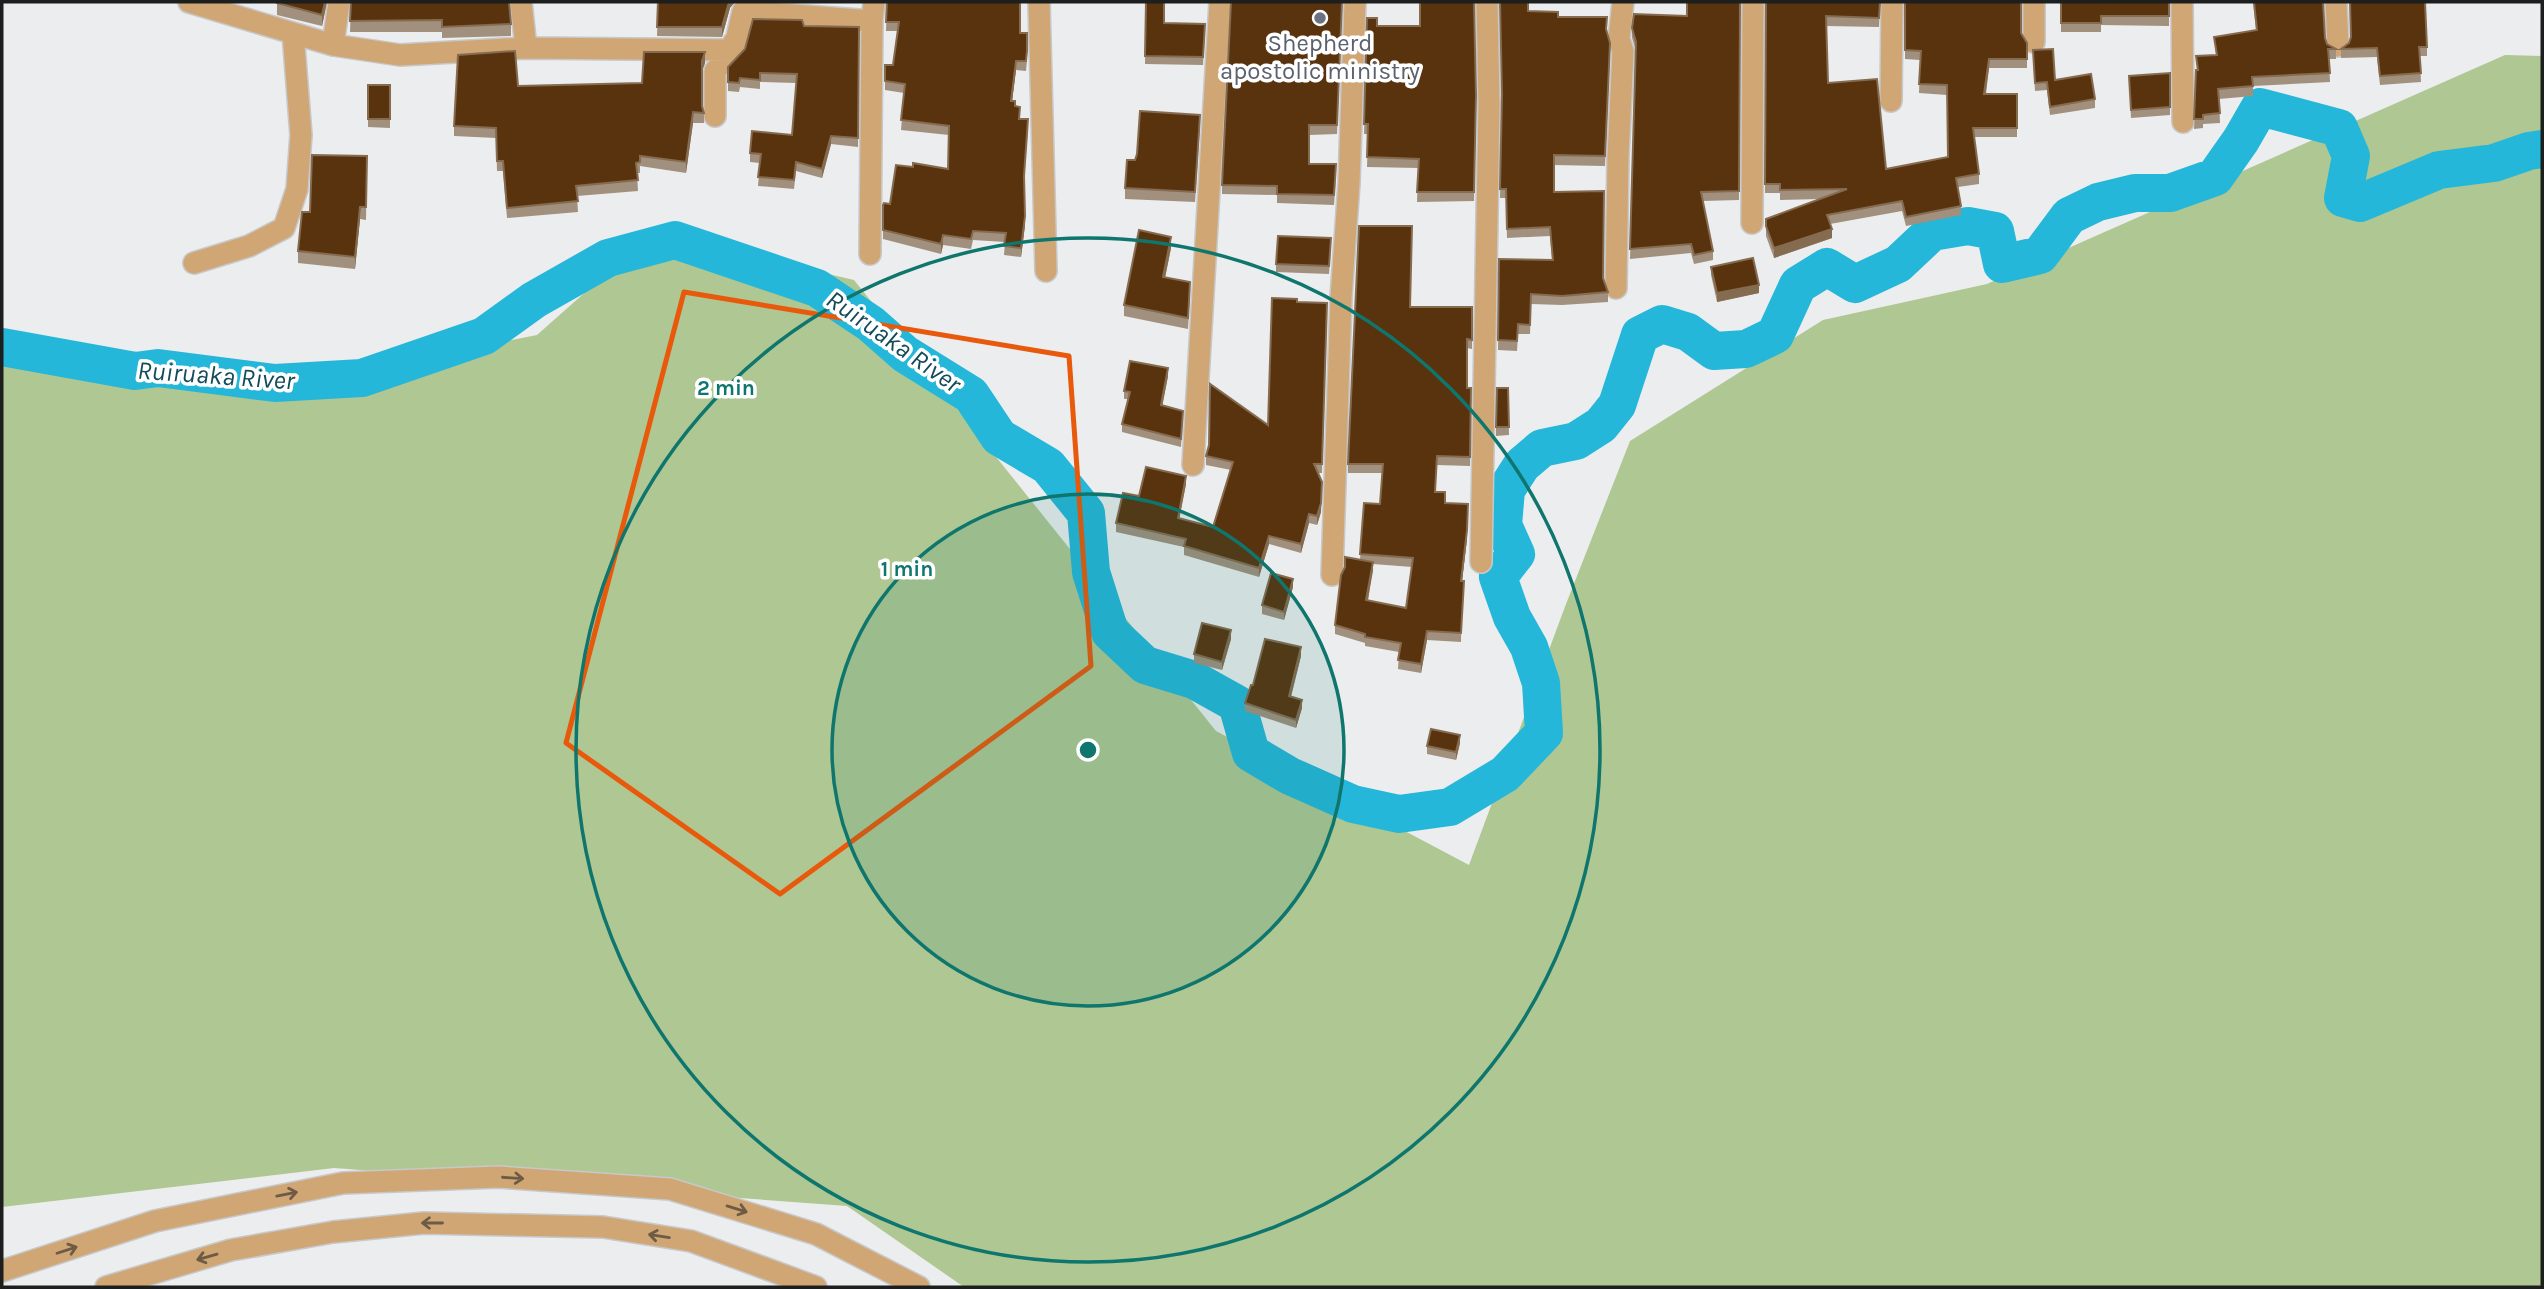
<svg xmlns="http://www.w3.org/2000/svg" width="2544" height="1289" viewBox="0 0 2544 1289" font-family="Karla,sans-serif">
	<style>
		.green { fill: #afc792 }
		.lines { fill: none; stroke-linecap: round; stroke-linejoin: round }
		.river { stroke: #25b7d9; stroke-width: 38 }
		.minor-casing { stroke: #c7c8c9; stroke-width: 24 }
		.minor { stroke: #d0a674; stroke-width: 21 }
		.wall { fill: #a2907e; fill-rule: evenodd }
		.shaded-wall { fill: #856b50 }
		.building { fill: #59330d; stroke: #856b50; stroke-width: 2 }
		.oneway { stroke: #6e5b45 }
		.marked { fill: none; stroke: #e8590c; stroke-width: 5; stroke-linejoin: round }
		.ring { fill: none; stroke: #0f766e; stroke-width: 3.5 }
		.worship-dot { fill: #6b7280; stroke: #fff; stroke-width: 2.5 }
		.labels { text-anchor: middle; stroke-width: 7; stroke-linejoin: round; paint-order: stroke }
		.worship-label { font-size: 24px; fill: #5b616d; stroke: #fff }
		.water-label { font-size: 26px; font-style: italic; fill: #124b5a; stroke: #fff }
		.centre { fill: #0f766e; stroke: #fff; stroke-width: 3.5 }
		.ring-label { font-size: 21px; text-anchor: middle; font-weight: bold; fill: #0f766e; stroke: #fff; stroke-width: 7; stroke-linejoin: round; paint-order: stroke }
	</style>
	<rect width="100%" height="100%" fill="#ecedee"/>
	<!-- green -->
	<path class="green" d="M2505,55L2542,56V1287H964L847,1206L334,1168L2,1207V337L239,395L537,335L652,233L854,280L1216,731L1469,865L1566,604L1630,441L1823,320L1987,284Z"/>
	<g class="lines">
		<!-- river -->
		<path class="river" d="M2,347L135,371L158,368L275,383L362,378L484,336L534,300L608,258L675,240L817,288L871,324L905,354L971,395L999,437L1048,466L1086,513L1091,572L1110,632L1145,665L1194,680L1237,704L1251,753L1290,776L1353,804L1399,814L1450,807L1505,774L1544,733L1541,683L1529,647L1512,617L1498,577L1516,554L1503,525L1506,490L1522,465L1542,448L1576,441L1601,425L1617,405L1640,335L1662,324L1688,332L1714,351L1746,349L1775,335L1798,285L1827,267L1855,284L1898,264L1932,232L1968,226L1995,231L2002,264L2040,255L2069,216L2098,202L2135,193H2170L2215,177L2241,140L2260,107L2339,128L2351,156L2343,198L2360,203L2439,170L2494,163L2529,151L2542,149"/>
		<!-- minor casing -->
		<g class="minor-casing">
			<path id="minor" d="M189,2L333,45L400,55L526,48L734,50L743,11L872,21
				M521,2L526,48
				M1039,2L1046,271
				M2182,2L2183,122
				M2336,2L2338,46
				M2034,42V2
				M333,45L339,2
				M1891,101L1892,2
				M715,116V71L734,50V42
				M1752,223L1753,2
				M870,254L872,21L874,2
				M194,263L249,246L284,228L297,189L301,135L293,33
				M1616,288L1618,157L1623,51L1619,39L1623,2
				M1193,465L1220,2
				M1481,562L1489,104L1487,2
				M1332,575L1341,298L1349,183L1355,2
				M2,1271L155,1221L343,1183L498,1177L670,1189L816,1234L919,1287
				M106,1287L231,1250L333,1232L424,1223L603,1227L691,1241L816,1287"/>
		</g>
		<!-- minor -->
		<use href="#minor" class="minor"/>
	</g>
	<!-- wall -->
	<path class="wall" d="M277,2H327L322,26L277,15Z
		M351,2L511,24V36L442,38V32H350Z
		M658,2L730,8L722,37L657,36Z
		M887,2L1020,33L1027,60L1026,71L1016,70L1012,101L1015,106L1020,119L1028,129L1024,181L1025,225L1021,257L1004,255L1005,242L973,240L971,249L943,245L941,254L883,239V205L890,204L913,167L948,169L949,135L901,130L904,93L885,90V65H893L898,31H886Z
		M1146,2L1164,23L1205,32L1203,65L1145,64Z
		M1342,2L1337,134L1309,135V164L1336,174L1334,205L1277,203V195L1222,194V185Z
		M1740,2L1739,200L1703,201L1713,251V260L1694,264L1691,253L1630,259L1636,51L1632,38V28L1687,16Z
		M1766,2H1880L1879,27L1826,26L1828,83L1886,169L1948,157L1947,95L1919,93L1920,60L1905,59V2L2021,33L2027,43V68H1989L1986,94H2017V137H1974L1979,174V184L1958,187L1961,206V215L1906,226L1902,211L1830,224L1832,238L1774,258L1766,236V219L1821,199L1780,200V193H1765Z
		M2061,2H2169V26L2101,25V32H2061Z
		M2253,2H2323L2325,38L2327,44L2336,49V59H2329L2330,82L2253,86V96L2219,99L2220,123L2203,124V128L2194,129L2197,70L2196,56L2216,55L2214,37L2256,30Z
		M1528,11L1558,17L1607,31L1610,53L1605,166L1554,165V192L1603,279L1608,292V302L1562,305L1531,304L1530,334H1518L1517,351L1498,350L1499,259L1552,260L1550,236L1507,238L1506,198H1500L1502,99Z
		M1367,18L1377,26H1420L1476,104L1474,201L1417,202L1418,168L1367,167L1368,134H1364Z
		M804,26L859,27L858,147L831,144L822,178L796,171L794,189L758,186L760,163L750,162V153L792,135L796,83L760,82V89L740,87L739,92L728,91V67Z
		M2351,38L2427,47V56H2420L2421,82L2380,85L2377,57L2341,58V49L2349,43Z
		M2033,59L2055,80L2095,99V108L2050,115L2047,90L2035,91Z
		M705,63L702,71V106L704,113V123H693L686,173L640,166V173H637L638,191L577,196L578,212L507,218L503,171H497L496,138L454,136V126L518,86L642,83Z
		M2170,73V115L2131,118L2129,76Z
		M368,85H390V128L368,127Z
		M1200,126L1195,202L1125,199V188Z
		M367,156L366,220L360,219L355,269L298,263V251L310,212Z
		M1331,247L1329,274L1276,272V264Z
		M1171,248L1165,277L1190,293L1188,329L1124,316V305Z
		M1711,267L1759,293L1717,302L1711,275Z
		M1297,302L1327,303L1322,473H1318L1321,512L1317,525L1309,523L1301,553L1269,544L1259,577L1184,555V547L1116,532V523L1139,496L1186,484L1179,518L1213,527L1231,470L1206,465V456L1268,425Z
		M1411,307H1472V349L1467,348V388H1471L1470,466L1437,465L1435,492L1445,503L1468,504L1467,539L1462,581L1461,642L1427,640L1421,673L1398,669L1399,652L1365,646V643L1335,634V625L1360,560L1364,503L1380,504L1382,473H1348V464ZM1373,564L1412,567L1406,608L1368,601Z
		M1168,376L1162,406L1183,411L1181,447L1122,432V424L1128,399H1124V391Z
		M1508,388L1509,435L1496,436V427Z
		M1293,587L1284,620L1262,614V605Z
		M1231,639L1222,670L1194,663V654Z
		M1301,656L1291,697L1302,708L1296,728L1245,711V703L1253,685Z
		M1460,743L1456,760L1427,754V746Z"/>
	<!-- shaded-wall -->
	<path class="shaded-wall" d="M325,2H327L322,26V15Z
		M729,2H735L730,8L722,37V27Z
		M705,52V63L702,71V61Z
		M1989,59V68L1984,104V94Z
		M1016,61V70L1011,110V101Z
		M693,112V123L686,173V162Z
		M831,136V144L822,178V169Z
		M360,207V219L355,269V257Z
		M1025,216V225L1021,257V248Z
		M1832,229V238L1774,258V248Z
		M943,235V245L941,254V244Z
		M1171,237V248L1163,288V277Z
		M1759,285V293L1717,302V293Z
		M1168,368V376L1161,413V405Z
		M1186,476V484L1178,526V518Z
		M1322,491L1321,512L1317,525V516Z
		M1309,514V523L1301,553V544Z
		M1467,530V539L1461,590V581Z
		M1269,536V544L1259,577V568Z
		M1373,562V571L1366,610V600Z
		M1293,579V587L1284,620V612Z
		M1231,630V639L1222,670V662Z
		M1427,631V640L1421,673V664Z
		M1301,647V656L1289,704V696Z
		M1302,700V708L1296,728V720Z
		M1460,735V743L1456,760V752Z"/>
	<!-- building -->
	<path class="building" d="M277,2H325L322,15L277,3Z
		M351,2H509L511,24L442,27V20L350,21Z
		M658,2H729L722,27H657Z
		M887,2H1020V33H1027V51L1026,61H1016L1011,101H1015V106L1020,107L1019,119H1028L1024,176L1025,216L1021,248L1004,246L1006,233L973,231L971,239L943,235L941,244L883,230V205L884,203L890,204L896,165L913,167V163L948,169L949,126L901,120L905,84L885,81V65H893L899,22H886Z
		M1146,2H1164V23L1205,24L1203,57L1145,56Z
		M1231,2H1342L1337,125H1309V164H1336L1334,195L1277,194V186L1222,185Z
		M1420,2H1474L1476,95L1474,192H1417L1419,159L1367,157L1368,124H1364L1367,18H1377V26H1420Z
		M1500,2H1528V11L1558,12V17H1607L1606,29L1610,43L1605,156L1554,155V192L1604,191L1603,278L1608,292L1562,296L1531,294L1530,325L1518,324L1517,341L1498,340L1499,259L1553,260L1550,227L1507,229L1506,189H1500L1502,94Z
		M1687,2H1740L1739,191L1701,192L1713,251L1694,255L1691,244L1630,249L1636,42L1632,28L1634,14L1687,16Z
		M1766,2H1880L1879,18L1826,16L1828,83L1877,79L1886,169L1948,157L1947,85L1919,84L1921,51L1905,50V2H2021V33L2027,43V59H1989L1984,94H2017V128H1973L1979,174L1956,178L1961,206L1906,217L1902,201L1827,215L1832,229L1774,248L1766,226V219L1847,189L1780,190V184H1765Z
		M2061,2H2169V16H2101V23H2061Z
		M2254,2H2323L2325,38L2327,44L2336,49H2328L2330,73L2252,77L2253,86L2218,89L2220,113L2203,115V119H2194L2196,70H2198L2196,56L2217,55L2214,37L2257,30Z
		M2350,2H2425L2427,47H2419L2421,73L2380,76L2377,48L2341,49L2349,43L2351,37Z
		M753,19L802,20L804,26L859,27L858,138L831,136L822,169L796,162L794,180L758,177L761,154L750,153L752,131L792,135L797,74L760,73V80L740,78L739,83L728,82V67L745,49Z
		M2053,49L2055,80L2091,74L2095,99L2050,107L2047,82L2035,83L2033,50Z
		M515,51L518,86L642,83L644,52H705L702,61V106L704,113L693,112L686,162L640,156V162L636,163L638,180L576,186L578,201L507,208L503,161H497L496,128L454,126L458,55Z
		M2170,73V107L2131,110L2129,76Z
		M368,85H390V119H368Z
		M1140,111L1200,115L1195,192L1125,188L1127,160H1135L1137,154Z
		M312,155L367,156L366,207H360L355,257L298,251L302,212H310Z
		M1359,226H1412L1410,307H1472V340L1467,339V388H1471L1470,457L1437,456L1435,492H1445V503L1468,504L1467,530L1461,581H1464L1461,633L1427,631L1421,664L1398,660L1401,643L1365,637V634L1335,625L1341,575L1345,567V557L1373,562L1366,600L1406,608L1413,558L1360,554L1364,503L1380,504L1383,464H1348Z
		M1139,230L1171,237L1163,277L1190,282L1188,318L1124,305Z
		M1278,236L1331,238L1329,266L1276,264Z
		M1753,258L1759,285L1717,293L1711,267Z
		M1272,298L1297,299V302L1327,303L1322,464H1314L1322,482L1321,503L1317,516L1309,514L1301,544L1269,536L1259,568L1184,546L1186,539L1116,523L1123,493L1139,496L1146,467L1186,476L1178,518L1213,527L1233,462L1206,456L1209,445L1210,384L1268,425Z
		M1130,361L1168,368L1161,405L1183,411L1181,439L1122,424L1130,392L1124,391Z
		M1497,388H1508L1509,427H1496Z
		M1271,573L1293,579L1284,612L1262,605Z
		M1202,623L1231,630L1222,662L1194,654Z
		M1265,639L1301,647L1289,696L1302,700L1296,720L1245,703L1251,685H1253Z
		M1431,729L1460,735L1456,752L1427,746Z"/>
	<!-- one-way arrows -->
	<defs><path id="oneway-shaft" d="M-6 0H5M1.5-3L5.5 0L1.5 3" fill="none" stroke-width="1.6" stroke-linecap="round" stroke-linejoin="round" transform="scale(1.75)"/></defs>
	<g class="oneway">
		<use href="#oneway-shaft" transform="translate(513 1178) rotate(4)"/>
		<use href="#oneway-shaft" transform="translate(287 1194) rotate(-11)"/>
		<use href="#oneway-shaft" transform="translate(737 1209) rotate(17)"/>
		<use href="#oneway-shaft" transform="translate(432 1223) rotate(180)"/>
		<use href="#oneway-shaft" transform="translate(659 1236) rotate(-171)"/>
		<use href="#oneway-shaft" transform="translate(67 1250) rotate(-18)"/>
		<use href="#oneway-shaft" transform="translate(207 1257) rotate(164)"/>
	</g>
	<!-- marked area -->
	<path class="marked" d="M684,292L1069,356L1091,666L780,894L566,743Z"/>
	<!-- distance rings -->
	<circle cx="1088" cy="750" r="256" fill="#0f766e" fill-opacity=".12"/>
	<g class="ring">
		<circle cx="1088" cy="750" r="256"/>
		<circle cx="1088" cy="750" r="512"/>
	</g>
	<!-- markers -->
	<circle class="worship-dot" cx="1320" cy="18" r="7"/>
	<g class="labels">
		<!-- worship labels -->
		<g class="worship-label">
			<text x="1320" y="51">Shepherd<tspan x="1320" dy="28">apostolic ministry</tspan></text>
		</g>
		<!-- water labels -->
		<g class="water-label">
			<text transform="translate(894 341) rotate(35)" y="9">Ruiruaka River</text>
			<text transform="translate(216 375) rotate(4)" y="9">Ruiruaka River</text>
		</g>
	</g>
	<circle cx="1088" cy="750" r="10" class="centre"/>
	<g class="ring-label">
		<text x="726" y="395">2 min</text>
		<text x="907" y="576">1 min</text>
	</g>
	<!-- border -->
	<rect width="2544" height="1289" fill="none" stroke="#1d1e1e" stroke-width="7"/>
</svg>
